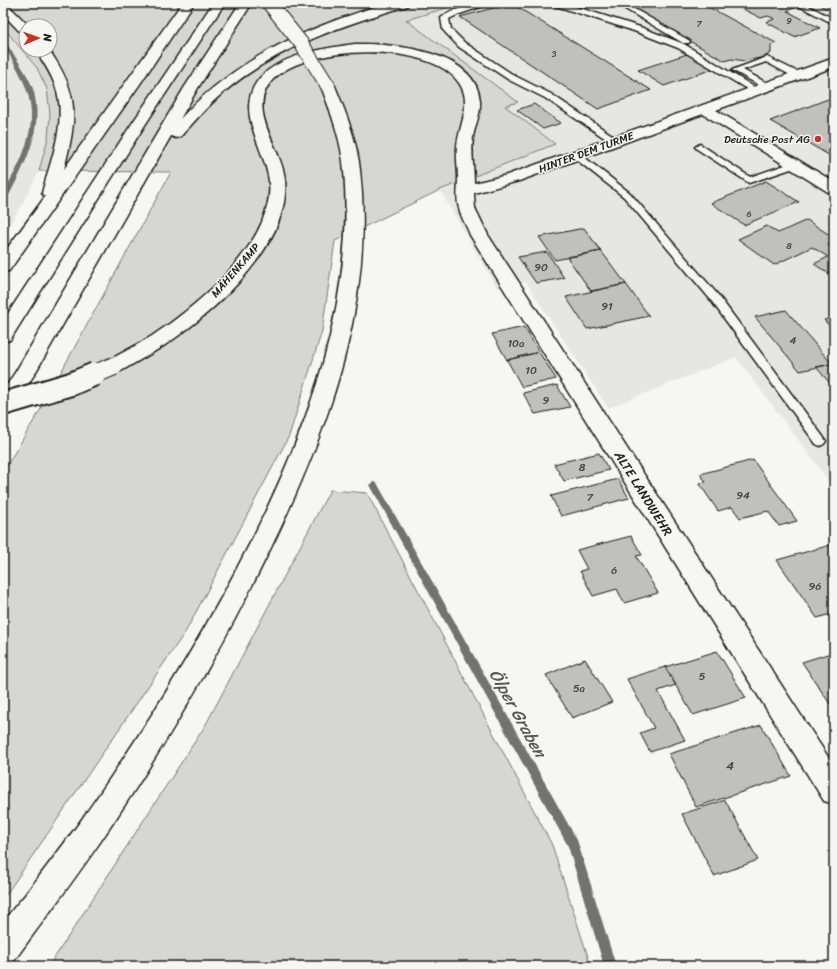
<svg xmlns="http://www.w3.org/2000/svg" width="837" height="969" viewBox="0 0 837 969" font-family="Sriracha,sans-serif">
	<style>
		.built { fill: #e6e6e2 }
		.green { fill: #d6d6d2; stroke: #797977; fill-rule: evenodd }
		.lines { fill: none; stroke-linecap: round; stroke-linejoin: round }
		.stream { fill: #727271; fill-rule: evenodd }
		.building { fill: #c0c0bd; stroke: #1c1c1c }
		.lane-casing { stroke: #1c1c1c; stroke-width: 3 }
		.street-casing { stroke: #1c1c1c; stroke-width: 3 }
		.highway-casing { stroke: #1c1c1c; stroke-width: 3 }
		.lane { fill: #f6f6f2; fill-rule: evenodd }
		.street { fill: #f6f6f2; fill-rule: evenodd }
		.highway { fill: #f6f6f2; fill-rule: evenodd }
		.street-bridge-far1-casing { stroke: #1c1c1c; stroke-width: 20; stroke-linecap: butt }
		.street-bridge-casing { stroke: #1c1c1c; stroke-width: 26; stroke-linecap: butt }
		.highway-bridge-casing { stroke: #1c1c1c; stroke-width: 16; stroke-linecap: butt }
		.street-bridge-far1 { stroke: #f6f6f2; stroke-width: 18 }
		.street-bridge { stroke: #f6f6f2; stroke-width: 22 }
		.highway-bridge { stroke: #f6f6f2; stroke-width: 14 }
		.poi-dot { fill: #c8321e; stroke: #f6f6f2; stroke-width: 1.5 }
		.labels { text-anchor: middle; stroke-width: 3; stroke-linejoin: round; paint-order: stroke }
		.far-number-label { font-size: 9px; fill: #454544 }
		.far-poi-label { font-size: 11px; fill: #1c1c1c; stroke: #f6f6f2; text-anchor: end }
		.far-street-label { font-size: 11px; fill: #1c1c1c; stroke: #f6f6f2 }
		.number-label { font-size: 11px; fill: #454544 }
		.street-label { font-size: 13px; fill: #1c1c1c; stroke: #f6f6f2 }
		.near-number-label { font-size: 13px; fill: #454544 }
		.near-water-label { font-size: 17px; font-style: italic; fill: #565654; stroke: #f6f6f2 }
	</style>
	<rect width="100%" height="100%" fill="#f6f6f2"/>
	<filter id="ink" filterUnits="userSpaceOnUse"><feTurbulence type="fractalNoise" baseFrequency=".025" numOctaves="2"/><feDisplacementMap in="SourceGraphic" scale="8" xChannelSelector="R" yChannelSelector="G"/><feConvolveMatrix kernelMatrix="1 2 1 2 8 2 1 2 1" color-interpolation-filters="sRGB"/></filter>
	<g filter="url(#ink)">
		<!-- built -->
		<path class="built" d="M463,3H834V479L829,481L736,357L608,408L526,282L497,288L440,190L555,144L504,106L517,102L406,20Z
			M3,27L37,68L47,89L50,114L48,138L39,171L23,203L3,235Z"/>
		<!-- green -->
		<path class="green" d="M3,3H463L406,20L518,102L505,106L555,144L440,190L335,241L322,331L289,436L186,631L3,899V472L39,412L171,172L39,171L48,138L50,114L47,89L37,68L3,27ZM26,26H50V50H26Z
			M330,490L367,493L552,845L591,966H49L205,726Z"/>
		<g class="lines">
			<!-- stream -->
			<path class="stream" d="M4,45L8,46C17,60 28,74 33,89C45,129 24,167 6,201L3,203C3,190 12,178 18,166C41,115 32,91 4,46Z
				M374,482L377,483L577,840L616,966H604L568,846L370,485Z"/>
		</g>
		<!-- building -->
		<path class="building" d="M511,3L651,90L598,109L460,17Z
			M630,3H701L776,43L771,45V53L764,57L745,61L731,59L725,61L624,4Z
			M731,3H788L797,7L787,11L820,28L794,37L766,22L775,19L768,16L761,18Z
			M815,3H834V12Z
			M687,54L713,69L664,86L638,70Z
			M828,99L834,102V158L770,121Z
			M534,104L561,123L543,129L517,110Z
			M766,181L799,202L744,225L711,203Z
			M807,220L834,238V242L828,245L834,248V270L828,273L814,264L828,257L812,247L774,265L738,239L767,226L778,233Z
			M584,228L601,251L555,260L539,237Z
			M601,251L626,284L591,291L567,257Z
			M547,252L564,278L536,283L518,257Z
			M626,284L649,316L587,329L566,297Z
			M786,310L832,364L800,371L755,317Z
			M834,317V331L824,320Z
			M524,327L539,352L507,360L492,334Z
			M539,352L556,379L522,387L507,360Z
			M832,364L834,366V388L816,367Z
			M557,385L570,407L535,414L523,393Z
			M599,453L609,470L564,481L554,464Z
			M753,460L797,521L779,526L768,511L740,518L732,507L718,511L699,483L706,482L700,474Z
			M618,479L629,498L561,516L551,496Z
			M631,536L642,555L636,556L658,593L624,603L617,589L593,596L580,571L587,569L577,550Z
			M834,544V613L817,618L777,560Z
			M717,651L746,698L693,715L665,667Z
			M834,652V703L830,704L802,662Z
			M585,659L612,702L572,718L546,675Z
			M665,667L676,685L658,691L685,740L650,752L640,733L654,728L627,679Z
			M761,725L791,776L696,807L669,754Z
			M725,800L758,860L714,876L682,814Z"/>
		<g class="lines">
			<!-- lane casing -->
			<g class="lane-casing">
				<path id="lane" d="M480,3H492L457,15L449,19L451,29L465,43L515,76L551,94L618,139L620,141L618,143H612L545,98L509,80L459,47L443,30L441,18C451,9 468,7 480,3Z
					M547,3L567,4L640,27L684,44L759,90L758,92H752L678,48L634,31Z
					M615,3H624L690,41L689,43H683Z
					M793,3H803L834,19V24Z
					M767,57L800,73L801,75L797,77H794L766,62L743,70L769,84L770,86L769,88L766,89L732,70Z
					M700,144L750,177L794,162L799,165L797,167L749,183L697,149L695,147Z
					M576,152L579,153L630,193L718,295L824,438L826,441L824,444L820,446L816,444L710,299L624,197L573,157L571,155L573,153Z"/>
			</g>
			<!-- street casing -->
			<g class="street-casing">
				<path id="street" d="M355,44C393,43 477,51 480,101C481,114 475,125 473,137C471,153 474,168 474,183L507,175L834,58V67L716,110L834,182V194L828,192L703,114L519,181L474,193V195L475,208L488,235L834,766V804L824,801L470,235C467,226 461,218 459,208C456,199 458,189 458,179C458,168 456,157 457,146C459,125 473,103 459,83C431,40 299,44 270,83C247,113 283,150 285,180C291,245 214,312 165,345C151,354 136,362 121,371L114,373L107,371L104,366L107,361C122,353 137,345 152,336C192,309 243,267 262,222C279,179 263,165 252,126C233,62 310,50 355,44Z"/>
			</g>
			<!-- highway casing -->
			<g class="highway-casing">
				<path id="highway" d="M3,3L7,4L29,26H26V34L21,33L3,14Z
					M182,3H194L140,84L9,271L3,272V254L45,197L42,193C51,159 68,120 55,85C50,72 43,61 35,50H49C80,94 77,119 64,169Z
					M213,3H225L145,125L10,340L3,342V321L131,125Z
					M240,3H252L198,88L180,119C224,71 279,41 339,19C355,14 371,7 388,3C395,2 402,3 409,3L407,6C342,25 276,48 224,92C208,105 195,121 181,136L176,138L171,136L34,375L10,412L3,414V391L16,371L184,88Z
					M328,82L333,83L335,86C346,113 357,141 360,170C376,311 322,446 260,570C217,657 167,742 113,823C82,870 47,915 14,961L3,966C3,953 1,939 3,926C4,918 19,902 25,895C50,862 75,830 98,796C153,716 205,632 249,545C308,429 355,303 344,171C342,142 331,113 321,86L323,83Z"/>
			</g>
			<!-- lane -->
			<use href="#lane" class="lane"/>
			<!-- street -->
			<use href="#street" class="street"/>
			<!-- highway -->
			<use href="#highway" class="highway"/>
			<!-- street-bridge-far1 casing -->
			<g class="street-bridge-far1-casing">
				<path id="street-bridge-far1" d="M93,375L114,366"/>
			</g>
			<!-- street-bridge casing -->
			<g class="street-bridge-casing">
				<path id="street-bridge" d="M3,404L71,384L95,374"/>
			</g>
			<!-- highway-bridge casing -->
			<g class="highway-bridge-casing">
				<path id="highway-bridge" d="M269,3L301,43L328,86"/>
			</g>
			<!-- street-bridge-far1 -->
			<use href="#street-bridge-far1" class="street-bridge-far1"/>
			<!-- street-bridge -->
			<use href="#street-bridge" class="street-bridge"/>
			<!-- highway-bridge -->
			<use href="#highway-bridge" class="highway-bridge"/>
		</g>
	</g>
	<!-- markers -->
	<circle class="poi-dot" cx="818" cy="139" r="4"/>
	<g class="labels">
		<!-- far-number labels -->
		<g class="far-number-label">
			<text x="789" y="24">9</text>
			<text x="699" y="27">7</text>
			<text x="554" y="57">3</text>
			<text x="749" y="217">6</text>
			<text x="789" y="249">8</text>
		</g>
		<!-- far-poi labels -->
		<g class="far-poi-label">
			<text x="810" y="143">Deutsche Post AG</text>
		</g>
		<!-- far-street labels -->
		<g class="far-street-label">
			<text transform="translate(586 152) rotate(-20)" y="4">HINTER DEM TURME</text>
			<text transform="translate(235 270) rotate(-49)" y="4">MÄHENKAMP</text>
		</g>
		<!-- number labels -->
		<g class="number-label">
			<text x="541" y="271">90</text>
			<text x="607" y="310">91</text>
			<text x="793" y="344">4</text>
			<text x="516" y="347">10a</text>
			<text x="531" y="374">10</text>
			<text x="546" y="404">9</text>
			<text x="582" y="471">8</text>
			<text x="743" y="499">94</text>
			<text x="590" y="501">7</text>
			<text x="614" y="574">6</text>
			<text x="815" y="590">96</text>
			<text x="702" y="680">5</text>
			<text x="579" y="692">5a</text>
		</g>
		<!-- street labels -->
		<g class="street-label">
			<text transform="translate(644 493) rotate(58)" y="5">ALTE LANDWEHR</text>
		</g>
		<!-- near-number labels -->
		<g class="near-number-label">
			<text x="730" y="770">4</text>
		</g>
		<!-- near-water labels -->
		<g class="near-water-label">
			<text transform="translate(518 713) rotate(61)" y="6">Ölper Graben</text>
		</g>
	</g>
	<!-- margin -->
	<rect width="837" height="969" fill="none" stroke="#f6f6f2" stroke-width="16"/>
	<rect x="8" y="8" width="821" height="953" fill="none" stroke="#1c1c1c" stroke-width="1.5" filter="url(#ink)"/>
	<!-- north arrow -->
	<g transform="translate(38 38) rotate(88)"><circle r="19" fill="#f6f6f2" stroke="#9f9f9c"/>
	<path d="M0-3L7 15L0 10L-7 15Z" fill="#c8321e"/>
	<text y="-6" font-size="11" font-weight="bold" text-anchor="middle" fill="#1c1c1c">N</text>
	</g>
</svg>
